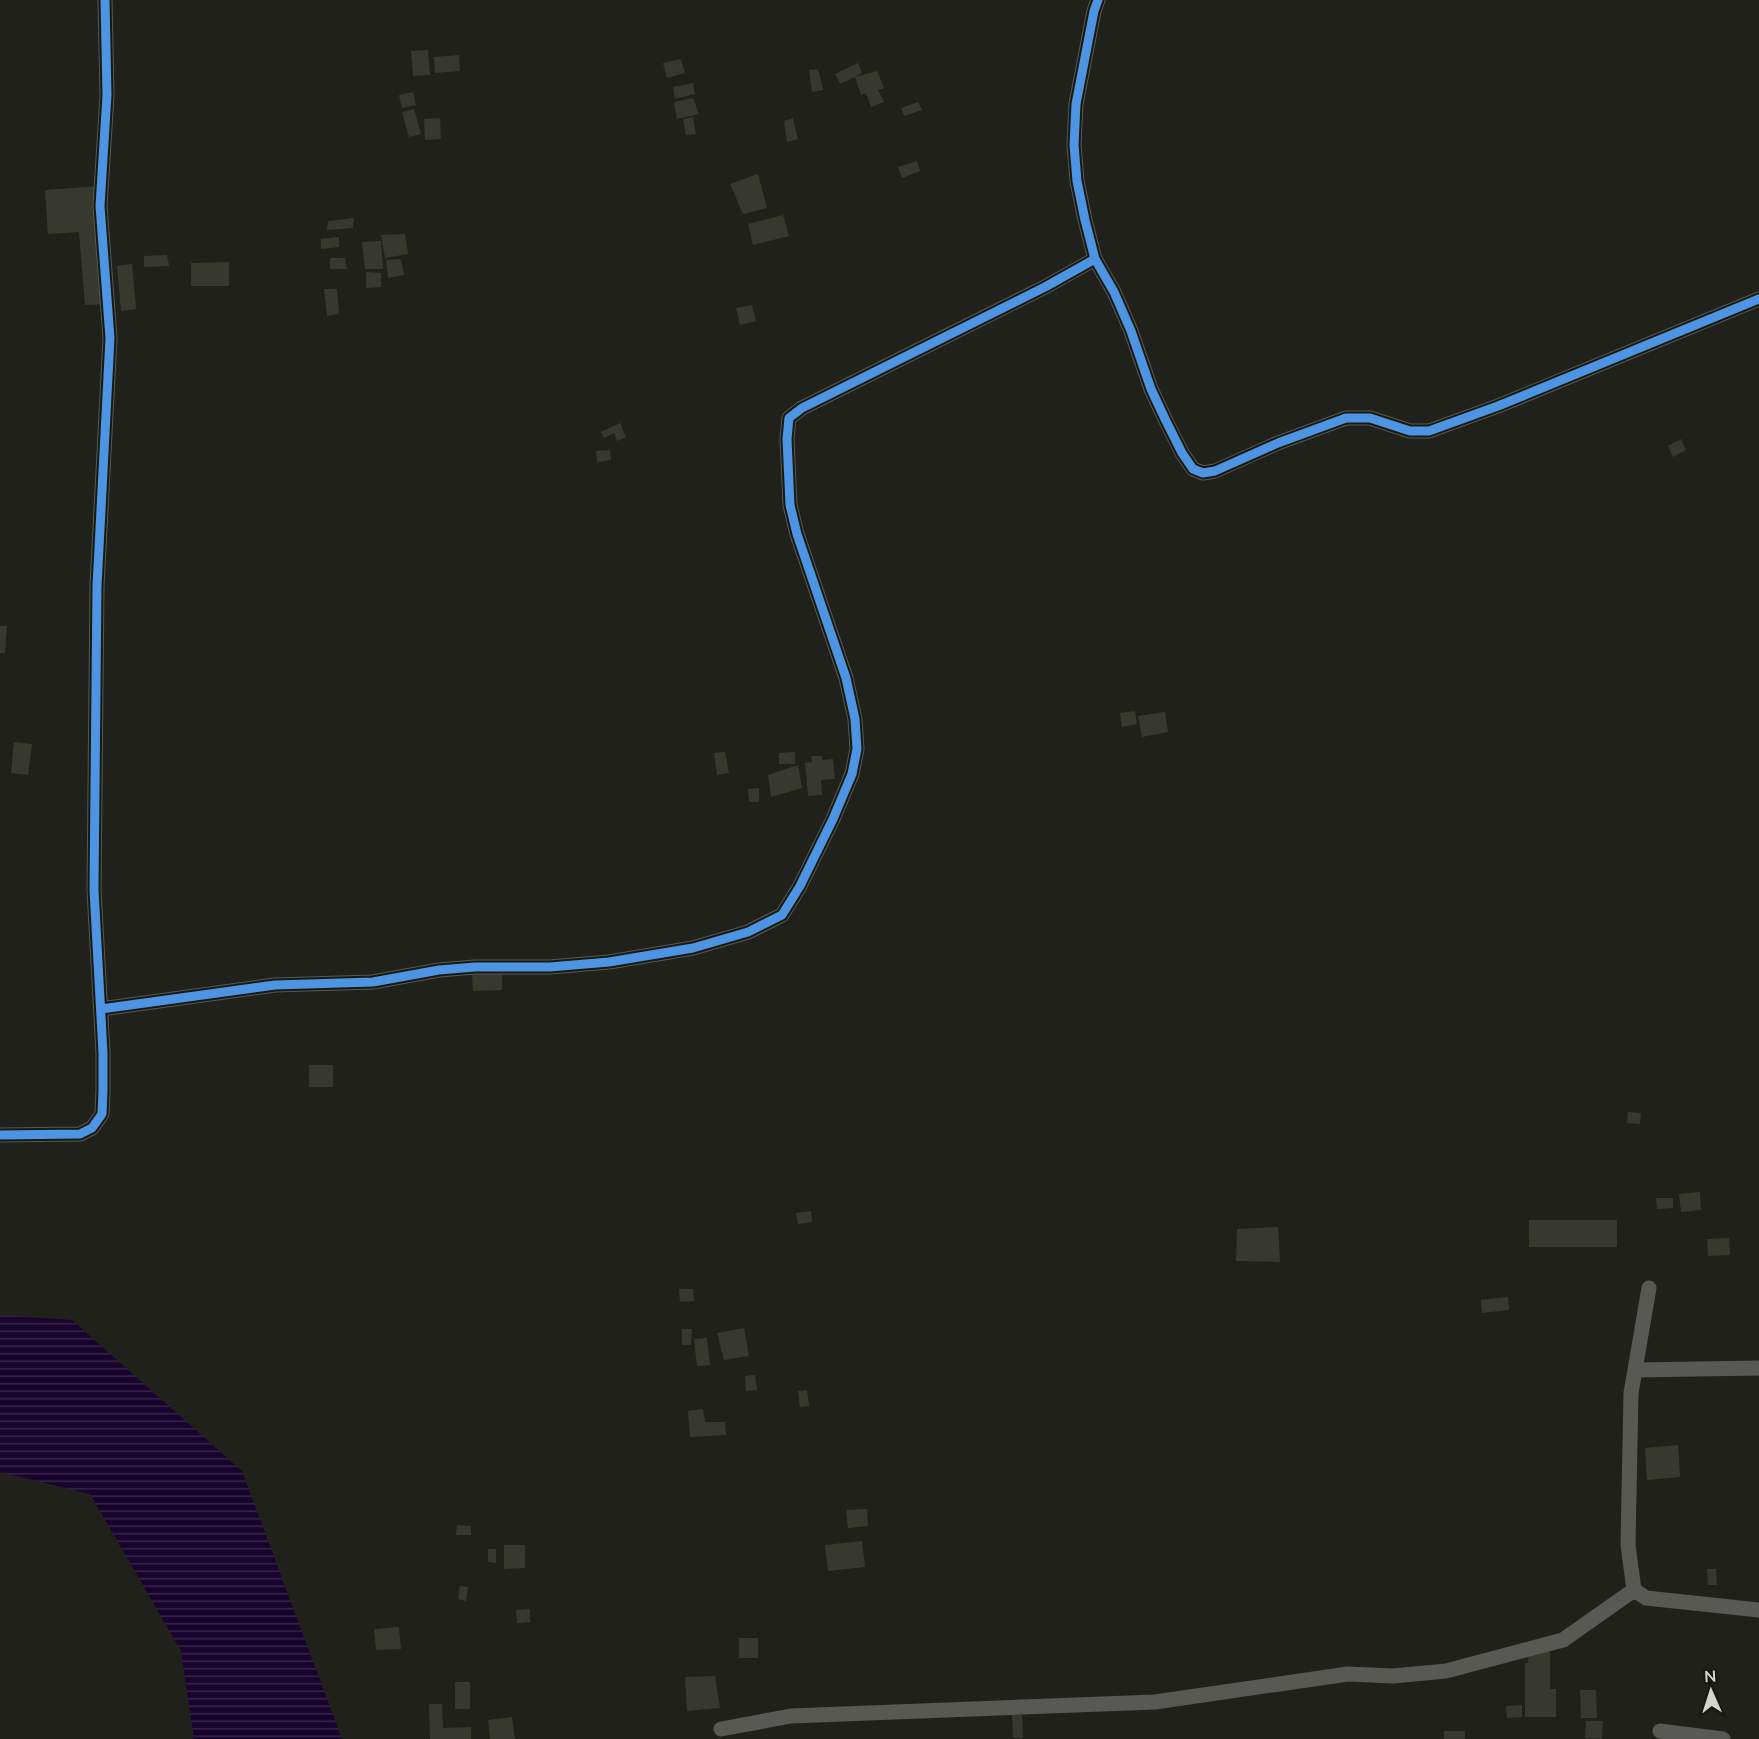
<svg xmlns="http://www.w3.org/2000/svg" width="1759" height="1739" viewBox="0 0 1759 1739" font-family="Mulish,sans-serif">
	<style>
		.water { fill: url(#water-rules) }
		.building { fill: #38392e }
		.lines { fill: none; stroke-linecap: round; stroke-linejoin: round }
		.street { stroke: #585855; stroke-width: 15 }
		.cycleway-casing { stroke: #181a11; stroke-width: 13 }
		.cycleway { stroke: #4d94e3; stroke-width: 9 }
	</style>
	<defs>
		<pattern id="water-rules" width="6" height="5" patternUnits="userSpaceOnUse" patternTransform="scale(1.5)"><rect width="6" height="5" fill="#17032c"/><path d="M0 2.5h6" fill="none" stroke="#38274a"/></pattern>
	</defs>
	<rect width="100%" height="100%" fill="#21211c"/>
	<!-- water -->
	<path class="water" d="M0,1315L72,1320L242,1471L342,1739H194L181,1651L90,1494L0,1472Z"/>
	<!-- building -->
	<path class="building" d="M428,50L430,75L413,76L411,51Z
		M459,55L460,71L435,73L434,57Z
		M681,59L685,73L667,78L663,63Z
		M858,63L862,73L855,77L877,71L884,88L878,90L884,102L871,107L866,93L861,95L855,77L840,84L835,74Z
		M818,69L823,90L812,92L809,70Z
		M693,83L695,94L675,99L673,87Z
		M413,92L416,105L402,108L399,95Z
		M693,98L699,114L677,119L674,102Z
		M918,102L922,110L904,116L901,108Z
		M414,109L421,134L409,137L402,112Z
		M693,117L696,134L686,135L683,119Z
		M440,118L441,139L425,140L424,119Z
		M793,118L798,139L787,142L784,121Z
		M917,161L920,171L902,178L898,167Z
		M758,174L767,208L743,214L730,184Z
		M99,186L107,304L85,305L79,232L48,234L45,190Z
		M783,215L789,236L753,245L748,224Z
		M354,218L353,228L327,230L328,221Z
		M405,234L408,254L385,258L381,235Z
		M339,237V247L321,249V239Z
		M381,241L383,269H365L362,242Z
		M167,255L169,266L144,267V256Z
		M330,258H345L347,269H330Z
		M401,259L404,275L388,278L386,260Z
		M229,262V286H191V263Z
		M132,264L136,309L121,311L117,266Z
		M366,272L381,273V287L366,288Z
		M324,289H337L339,314L327,316Z
		M752,305L756,321L740,325L736,308Z
		M620,423L626,437L617,441L614,433L604,438L601,432Z
		M1681,439L1686,450L1673,457L1668,446Z
		M610,450L611,460L597,462L596,451Z
		M0,626H7L5,653H0Z
		M1135,711L1137,724L1122,727L1120,713Z
		M1165,712L1168,732L1142,737L1138,716Z
		M14,742L32,744L28,775L11,773Z
		M725,752L729,773L717,775L714,753Z
		M795,752V764H779V753Z
		M811,756H822V760L833,759L835,779L821,780L822,795L808,796L805,763L812,762Z
		M798,765L802,788L771,797L768,775Z
		M759,788V802H749L748,789Z
		M502,973V990L473,991L472,974Z
		M309,1065H333V1087H309Z
		M1628,1112L1641,1113L1640,1124L1627,1123Z
		M1700,1192L1701,1210L1681,1212L1679,1194Z
		M1656,1198H1673V1208L1657,1209Z
		M811,1211L812,1222L798,1224L796,1213Z
		M1529,1220H1617V1247H1529Z
		M1278,1227L1280,1262L1236,1261L1237,1229Z
		M1729,1238L1730,1255L1708,1256L1707,1239Z
		M679,1289H693L694,1301L680,1302Z
		M1508,1297L1509,1310L1482,1313L1481,1300Z
		M744,1328L749,1356L724,1360L717,1333Z
		M682,1329H692L691,1345H682Z
		M707,1338L710,1365L697,1366L694,1339Z
		M755,1375L757,1390L746,1391L745,1376Z
		M807,1390L809,1406L800,1407L798,1391Z
		M703,1409L705,1422H725L726,1435L690,1437L688,1411Z
		M1678,1445L1680,1477L1647,1480L1645,1448Z
		M867,1509L868,1526L848,1528L846,1510Z
		M457,1525L471,1526V1535H456Z
		M862,1541L865,1567L828,1571L825,1545Z
		M504,1545H525V1568L504,1569Z
		M488,1549H496V1563L488,1562Z
		M1707,1569H1716L1717,1585H1708Z
		M460,1586L468,1587L466,1601L458,1599Z
		M530,1609V1622L517,1623L516,1610Z
		M399,1627L401,1649L376,1650L374,1629Z
		M739,1638H758V1658H739Z
		M1529,1651H1550V1689H1556V1717H1525V1663H1528Z
		M715,1676L720,1708L687,1711L685,1677Z
		M455,1682H470V1709H455Z
		M1580,1690H1596L1597,1718H1581Z
		M429,1704H442L443,1728L471,1727V1739H430Z
		M1522,1705V1717L1507,1718L1506,1706Z
		M1012,1715H1022L1023,1738H1013Z
		M512,1717L515,1739H490L488,1720Z
		M1586,1721H1603L1602,1739L1585,1738Z
		M1444,1731H1465V1739H1444Z"/>
	<g class="lines">
		<!-- street -->
		<path class="street" d="M1098,0L1094,11L1076,104L1074,145L1077,181L1085,220L1095,259L1114,292L1131,331L1151,389L1166,421L1182,453L1193,469L1203,473L1215,471L1278,443L1346,418H1370L1410,431H1429L1498,406L1759,299
			M101,1009L275,985L373,982L439,970L475,967H550L609,962L693,948L748,932L782,915L800,886L833,819L852,774L857,749L855,719L846,678L797,534L790,505L787,439L789,418L802,408L1045,287L1095,259
			M0,1135L80,1134L92,1128L102,1114L103,1090V1053L94,890L97,586L110,338L100,206L107,95L105,0
			M1635,1370L1759,1368
			M1634,1590L1628,1545L1631,1393L1649,1288
			M721,1729L791,1716L1155,1702L1348,1674L1393,1676L1446,1671L1563,1640L1634,1590L1646,1598L1759,1610
			M1660,1731L1723,1739"/>
		<!-- cycleway casing -->
		<g class="cycleway-casing">
			<path id="cycleway" d="M1098,0L1094,11L1076,104L1074,145L1077,181L1085,220L1095,259L1114,292L1131,331L1151,389L1166,421L1182,453L1193,469L1203,473L1215,471L1278,443L1346,418H1370L1410,431H1429L1498,406L1759,299
				M101,1009L275,985L373,982L439,970L475,967H550L609,962L693,948L748,932L782,915L800,886L833,819L852,774L857,749L855,719L846,678L797,534L790,505L787,439L789,418L802,408L1045,287L1095,259
				M0,1135L80,1134L92,1128L102,1114L103,1090V1053L94,890L97,586L110,338L100,206L107,95L105,0"/>
		</g>
		<!-- cycleway -->
		<use href="#cycleway" class="cycleway"/>
	</g>
	<!-- north arrow -->
	<g transform="translate(1711 1691) rotate(357)" stroke="#181a11" stroke-width="4.5" paint-order="stroke">
	<path d="M0-4.5L10 22L0 15L-10 22Z" fill="#d3d5cf"/>
	<text y="-9" font-size="16" font-weight="bold" text-anchor="middle" fill="#d3d5cf">N</text>
	</g>
</svg>
